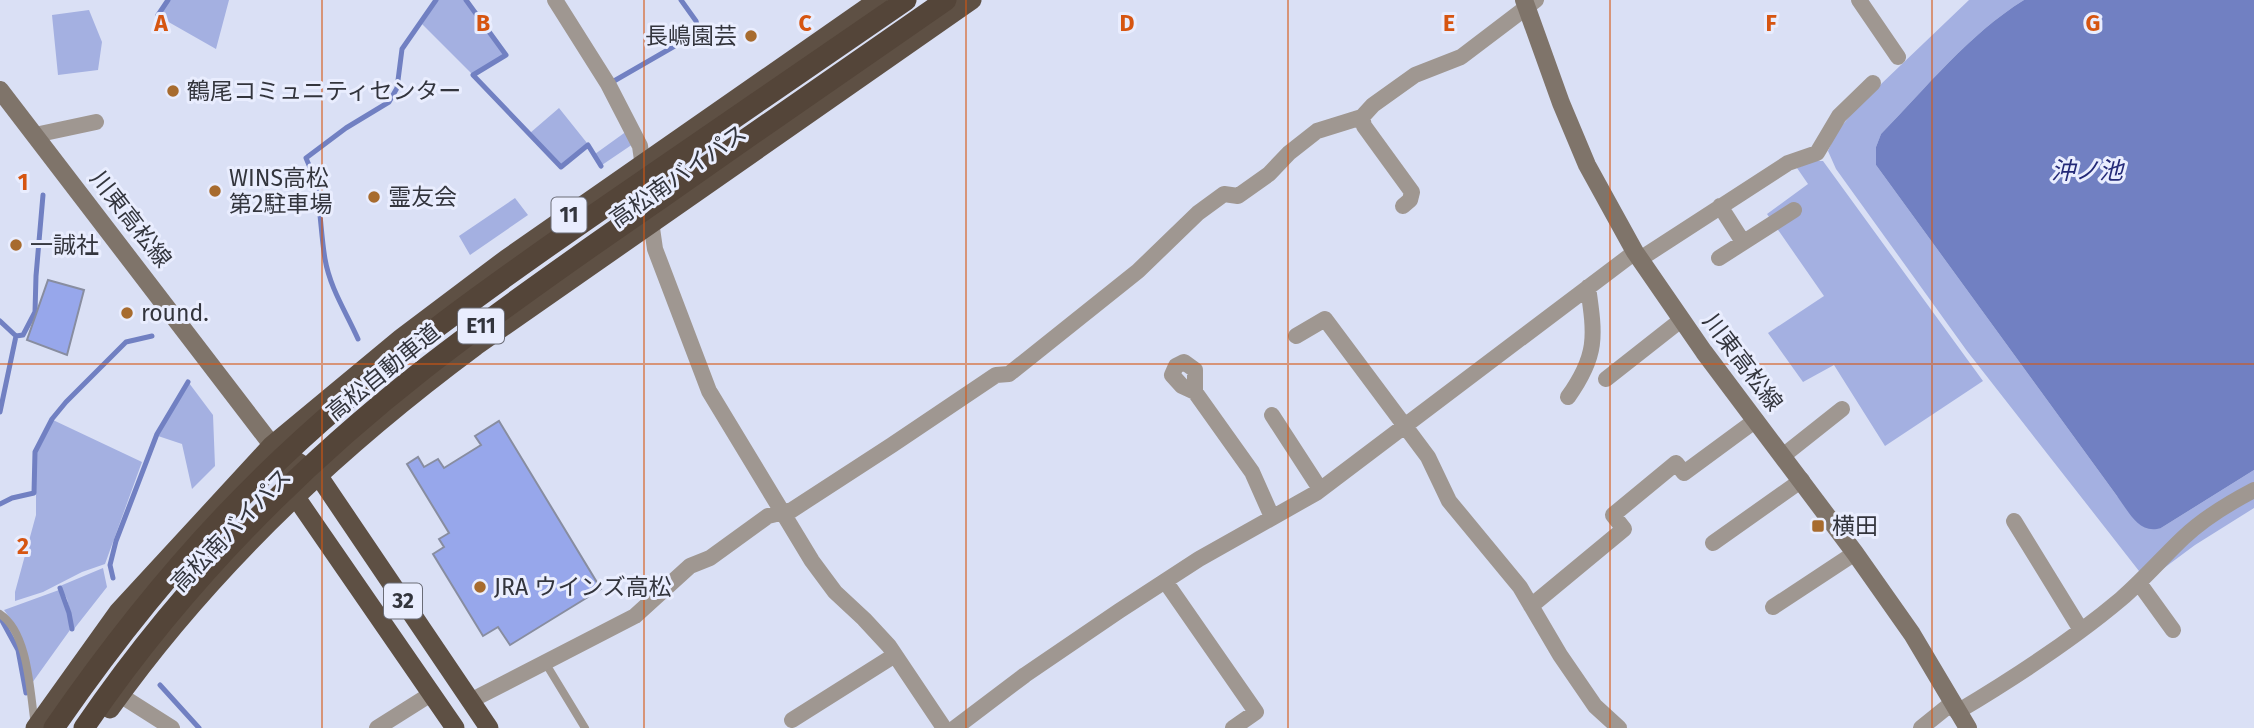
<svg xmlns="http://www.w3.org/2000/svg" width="2254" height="728" viewBox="0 0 2254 728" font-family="'Fira Sans','Noto Sans JP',sans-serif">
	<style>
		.green { fill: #a4b0e1 }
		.water { fill: #7180c2 }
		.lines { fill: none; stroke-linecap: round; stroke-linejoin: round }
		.stream { stroke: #7180c2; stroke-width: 5 }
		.building { fill: #97a7eb; stroke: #888da0; stroke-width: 2 }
		.service { stroke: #9f9791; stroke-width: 8 }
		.minor { stroke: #9f9791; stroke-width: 16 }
		.secondary { stroke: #7f746a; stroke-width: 18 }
		.trunk { stroke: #5e5044; stroke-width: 19 }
		.motorway-bridge { stroke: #544539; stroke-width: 21 }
		.grid { fill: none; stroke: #d65511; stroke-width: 2; stroke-opacity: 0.55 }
		.poi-dot { fill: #a76b2e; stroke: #e9edfe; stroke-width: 2.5 }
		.labels { text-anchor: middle; stroke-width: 6; stroke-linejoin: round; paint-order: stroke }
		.shield { fill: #e9edfe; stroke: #6a6c77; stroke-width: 2 }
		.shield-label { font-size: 21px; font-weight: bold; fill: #33353d }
		.poi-label { font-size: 23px; fill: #33353d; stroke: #e9edfe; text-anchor: start }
		.street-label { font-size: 23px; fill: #33353d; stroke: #e9edfe }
		.water-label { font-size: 24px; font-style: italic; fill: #232977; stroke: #e9edfe }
		.grid-label { font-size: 23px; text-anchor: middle; font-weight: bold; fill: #d65511; stroke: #e9edfe; stroke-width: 6; stroke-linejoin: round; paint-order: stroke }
	</style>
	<rect width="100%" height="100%" fill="#dae0f5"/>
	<!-- green -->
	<path class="green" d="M169,0H229L216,49L158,16Z
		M438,0H465L504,51V56L472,74L422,24Z
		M1969,0H2024C1969,34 1926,88 1881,134L1876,147V165L2117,496L2161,528L2254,470V508L2195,545L2156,574L2139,571L1967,351L1836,169L1828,151L1836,133L1857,107Z
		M89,10L102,42L98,70L58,75L52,15Z
		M559,108L587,143L562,166L530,133Z
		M627,131L633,144L602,165L595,154Z
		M1814,161H1823L1983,381L1885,446L1834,365L1803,382L1768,333L1824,296L1767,214L1808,184L1797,168Z
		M515,198L528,215L470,255L459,236Z
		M189,383L213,415L215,466L192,489L182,444L158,436Z
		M53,420L142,462L105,564L82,572L43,592L15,601V592L36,515V453L44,434Z
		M103,568L107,587L74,629L67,599L60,586Z
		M59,590L68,613L70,630L32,683L12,621L4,610Z"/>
	<!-- water -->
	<path class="water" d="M2024,0H2254V470L2161,528C2139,535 2129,512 2117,496L1876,165V147L1881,134C1926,88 1969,34 2024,0Z"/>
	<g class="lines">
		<!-- stream -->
		<path class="stream" d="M466,0L506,55L473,75L561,167L588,145L601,166
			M158,15L168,0
			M614,81L699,32L696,21L681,0
			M0,321L16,336
			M358,339C346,312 330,288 325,259C319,223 322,193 306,158L346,128L389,102L397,88L402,49L436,0
			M0,412L16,336L23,335L35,312L36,276L43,195
			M0,504L12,498L34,493L35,452L52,419L66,402L126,342L152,336
			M113,578L110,565L116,541L157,434L188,382
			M60,588L69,613L72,629
			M0,617L18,650L26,693
			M160,685L199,728"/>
	</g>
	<!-- building -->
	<path class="building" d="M48,280L84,290L67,355L27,340Z
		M499,421L601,589L510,645L498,627L483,636L433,554L444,547L439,539L449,533L407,464L418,457L424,467L438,459L444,468L481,445L475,436Z"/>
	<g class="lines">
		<!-- service -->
		<path class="service" d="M0,614C29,633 30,694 35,725
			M546,664L585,728"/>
		<!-- minor -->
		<path class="minor" d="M555,0L608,84L640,146L655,249L709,391L812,561L835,592L864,619L889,646L944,728
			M1859,0L1898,57
			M1362,117L1364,126L1412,192L1410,200L1403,206
			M35,135L96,122
			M1720,206L1743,242
			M1719,258L1794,210
			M1640,259L1788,163L1817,153L1839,116L1873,83
			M1296,336L1325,319L1428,457L1449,501L1520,587L1560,655L1595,706L1619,728
			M1606,379L1681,320
			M1195,392V370L1184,362L1176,366L1172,375L1182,386L1195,392L1252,472L1272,517
			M1568,397C1598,355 1595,336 1588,287
			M1272,415L1320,489
			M1784,455L1842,409
			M2014,521L2081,630
			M1713,543L1802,480
			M1165,581L1256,712L1233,728
			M2139,583L2173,630
			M1531,606L1624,529L1613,515L1676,463L1684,473L1756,420
			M1773,607L1855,553
			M120,695L172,728
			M470,701L635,616L690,566L710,558L768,516L792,510L892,445L996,375L1009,374L1138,271L1198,213L1224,194L1238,196L1269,174L1289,153L1317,131L1362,117L1373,105L1415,75L1461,57L1536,0
			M1957,712C2014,678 2070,642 2121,599C2143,580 2162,558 2183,538C2203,519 2229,503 2254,490
			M792,720L895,655
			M377,728L431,694
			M955,728L1025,675L1119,611L1199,559L1316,493L1635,252
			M1921,728L1952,703"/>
		<!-- secondary -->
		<path class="secondary" d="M1524,0L1561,103L1587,165L1635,252L1704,352L1855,553L1912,634L1968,728
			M0,90L272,445"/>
		<!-- trunk -->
		<path class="trunk" d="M273,446L318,475L489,728
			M274,449L295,496L455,728
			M110,709C211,567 337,449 476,346L972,0
			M35,728L118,612L272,445L401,338L506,259L878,0"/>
		<!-- motorway-bridge -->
		<path class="motorway-bridge" d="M54,728C116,638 185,552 264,475C372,369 496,282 621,196C716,131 811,65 906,0
			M84,728C177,591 294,471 424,369C501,309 580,254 660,199C755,132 851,66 946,0"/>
	</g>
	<!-- grid -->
	<path class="grid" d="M322,0V728M644,0V728M966,0V728M1288,0V728M1610,0V728M1932,0V728M0,364H2254"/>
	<!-- markers -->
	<g class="poi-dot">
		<circle cx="751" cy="36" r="7"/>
		<circle cx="173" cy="91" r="7"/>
		<circle cx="215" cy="191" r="7"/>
		<circle cx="374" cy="197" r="7"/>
		<circle cx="16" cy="245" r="7"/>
		<circle cx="127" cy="313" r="7"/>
		<rect x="1811" y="519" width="14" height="14" rx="3.5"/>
		<circle cx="480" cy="587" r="7"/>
	</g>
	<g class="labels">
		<!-- shield labels -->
		<g class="shield">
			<rect x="551.5" y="197.5" width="35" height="35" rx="5"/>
			<rect x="458" y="308.5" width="46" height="35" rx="5"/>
			<rect x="384" y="583.5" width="38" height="35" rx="5"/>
		</g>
		<g class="shield-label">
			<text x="569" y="222">11</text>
			<text x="481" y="333">E11</text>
			<text x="403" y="608">32</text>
		</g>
		<!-- poi labels -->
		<g class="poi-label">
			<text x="737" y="44" text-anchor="end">長嶋園芸</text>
			<text x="187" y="99">鶴尾コミュニティセンター</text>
			<text x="229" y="186">WINS高松<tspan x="229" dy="26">第2駐車場</tspan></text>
			<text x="388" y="205">霊友会</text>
			<text x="30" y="253">一誠社</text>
			<text x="141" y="321">round.</text>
			<text x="1832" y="534">横田</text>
			<text x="494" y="595">JRA ウインズ高松</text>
		</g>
		<!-- street labels -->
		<g class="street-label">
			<text transform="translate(678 176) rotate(-35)" y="8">高松南バイパス</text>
			<text transform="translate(131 219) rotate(52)" y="8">川東高松線</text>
			<text transform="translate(1743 362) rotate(53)" y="8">川東高松線</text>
			<text transform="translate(383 372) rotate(-39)" y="8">高松自動車道</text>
			<text transform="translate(231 530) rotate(-46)" y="8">高松南バイパス</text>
		</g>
		<!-- water labels -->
		<g class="water-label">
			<text x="2087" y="179">沖ノ池</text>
		</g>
	</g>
	<g class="grid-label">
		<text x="161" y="31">A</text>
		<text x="483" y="31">B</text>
		<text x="805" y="31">C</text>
		<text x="1127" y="31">D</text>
		<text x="1449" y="31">E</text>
		<text x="1771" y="31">F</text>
		<text x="2093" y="31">G</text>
		<text x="23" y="190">1</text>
		<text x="23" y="554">2</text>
	</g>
</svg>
